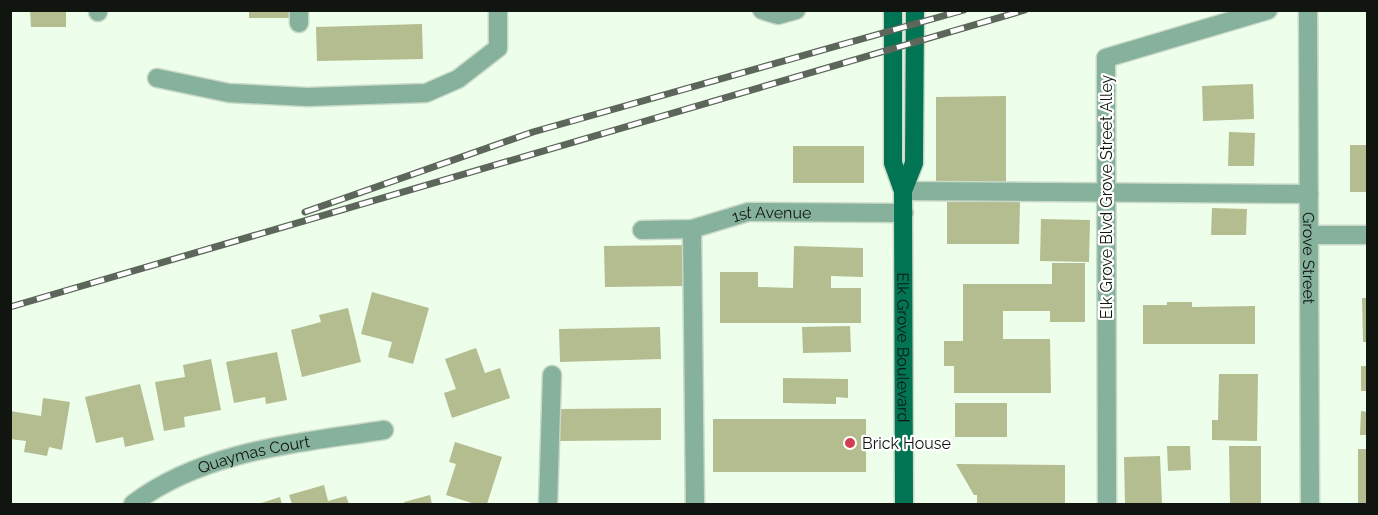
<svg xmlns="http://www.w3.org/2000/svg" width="1378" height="515" viewBox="0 0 1378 515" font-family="Raleway,sans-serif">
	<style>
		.building { fill: #b4bd8f }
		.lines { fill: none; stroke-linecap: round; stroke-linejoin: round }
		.minor-casing { stroke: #cad9c7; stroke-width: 21 }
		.major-casing { stroke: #cad9c7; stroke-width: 21 }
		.minor { stroke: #85b19d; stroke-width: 18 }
		.major { stroke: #007453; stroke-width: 18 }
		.rail-casing { stroke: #5c665b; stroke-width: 7 }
		.rail { stroke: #fff; stroke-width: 4.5; stroke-dasharray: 14; stroke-linecap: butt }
		.poi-dot { fill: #cf3f50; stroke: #fff; stroke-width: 2 }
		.labels { text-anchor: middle; stroke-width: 4.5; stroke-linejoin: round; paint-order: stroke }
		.street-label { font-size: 16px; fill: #10160f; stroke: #fff }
		.poi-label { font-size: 16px; fill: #10160f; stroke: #fff; text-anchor: start }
	</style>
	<rect width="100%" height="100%" fill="#edfeea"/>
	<!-- building -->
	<path class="building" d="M30,10H66V27H31Z
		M249,10H298V18H249Z
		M422,24L423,59L317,61L316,27Z
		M1253,84L1254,119L1203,121L1202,86Z
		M1006,96V187H936V97Z
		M1229,132L1255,133L1254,166H1228Z
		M1350,145H1368V192H1350Z
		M793,146H864V183H793Z
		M947,202H1020L1019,244H947Z
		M1212,208L1247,209L1246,235H1211Z
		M1041,219L1090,220L1089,262L1040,261Z
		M686,245V286L605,287L604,246Z
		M794,246L863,248V277L831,276V288H861V323H720V272H758V287L793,288Z
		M1052,263H1085V322H1050V311H1003V339H1050L1051,393H954V366H944V341H963V284H1052Z
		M372,292L429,308L413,364L388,357L392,342L361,334Z
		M1362,298H1368V342H1363Z
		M1167,302H1192V307L1255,306V344H1143V305H1167Z
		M348,308L361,362L302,377L291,330L321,322L319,315Z
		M850,326L851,352L803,353L802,327Z
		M660,327L661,359L560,362L559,329Z
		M476,348L485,373L500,368L510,398L452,418L444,393L456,389L445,359Z
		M277,352L287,400L266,404L265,397L234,403L226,362Z
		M211,359L221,410L184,417L185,427L164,431L155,382L185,377L183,365Z
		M1361,366H1368V391H1361Z
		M1219,374H1258L1257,441L1212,440V420H1218Z
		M783,378L848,379V398L836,397V404L783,403Z
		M140,384L154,440L125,447L123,437L96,443L85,397Z
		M43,398L70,402L62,450L49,447L47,456L24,452L26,441L10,439V411L41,416Z
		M955,403H1007V437H955Z
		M661,408V440L560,441V409Z
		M1361,411L1368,412V435H1360Z
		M713,419H866V472H713Z
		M455,442L502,457L487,504H475L446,495L456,464L449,462Z
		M1167,446H1190L1191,470L1168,471Z
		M1229,446H1261V504H1230Z
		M1358,449H1368V504H1358Z
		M1160,456L1162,504H1125L1124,457Z
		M956,464L1065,465V504H977V495H974Z
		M324,485L328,501L346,496L349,504H292L289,495Z
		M430,495L432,504H405L404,502Z
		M280,497L282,504H258Z"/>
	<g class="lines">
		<!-- minor casing -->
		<g class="minor-casing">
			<g id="minor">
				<path d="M98,10V12"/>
				<path d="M299,10V23"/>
				<path d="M762,10L778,15L796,10"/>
				<path id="s1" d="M1308,10L1310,504"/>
				<path d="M157,78L229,93L307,97L426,93L458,79L498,48V10"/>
				<path d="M903,191L1309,194"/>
				<path d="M692,229L695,504"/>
				<path id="s2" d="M642,230L692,229L748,212L904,213"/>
				<path d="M1309,235H1368"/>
				<path id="s3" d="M133,504C204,450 300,443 384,430"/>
				<path d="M548,504L552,375"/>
				<path d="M1107,504L1106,58L1268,10"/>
			</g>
		</g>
		<!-- major casing -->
		<g class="major-casing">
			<g id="major">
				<path id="s4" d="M893,10V163L903,191L904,504"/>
				<path d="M903,191L914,163L915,10"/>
			</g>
		</g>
		<!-- minor -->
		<use href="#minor" class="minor"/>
		<!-- major -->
		<use href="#major" class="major"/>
		<!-- rail casing -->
		<g class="rail-casing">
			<path id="rail" d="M305,212L533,132L964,10
				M10,307L1025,10"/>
		</g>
		<!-- rail -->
		<use href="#rail" class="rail"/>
	</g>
	<!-- markers -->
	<circle class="poi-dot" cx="850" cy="443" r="6"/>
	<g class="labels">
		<!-- street labels -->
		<g class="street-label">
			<text transform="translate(1106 197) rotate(-90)" y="6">Elk Grove Blvd Grove Street Alley</text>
			<text dy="6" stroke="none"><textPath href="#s2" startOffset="132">1st Avenue</textPath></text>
			<text dy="6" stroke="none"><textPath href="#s1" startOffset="248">Grove Street</textPath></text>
			<text dy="6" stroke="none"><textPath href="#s4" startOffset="339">Elk Grove Boulevard</textPath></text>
			<text dy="6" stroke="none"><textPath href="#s3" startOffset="132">Quaymas Court</textPath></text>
		</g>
		<!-- poi labels -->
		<g class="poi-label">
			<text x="862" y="449">Brick House</text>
		</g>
	</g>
	<!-- border -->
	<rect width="1378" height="515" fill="none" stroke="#10160f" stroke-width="24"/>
</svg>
